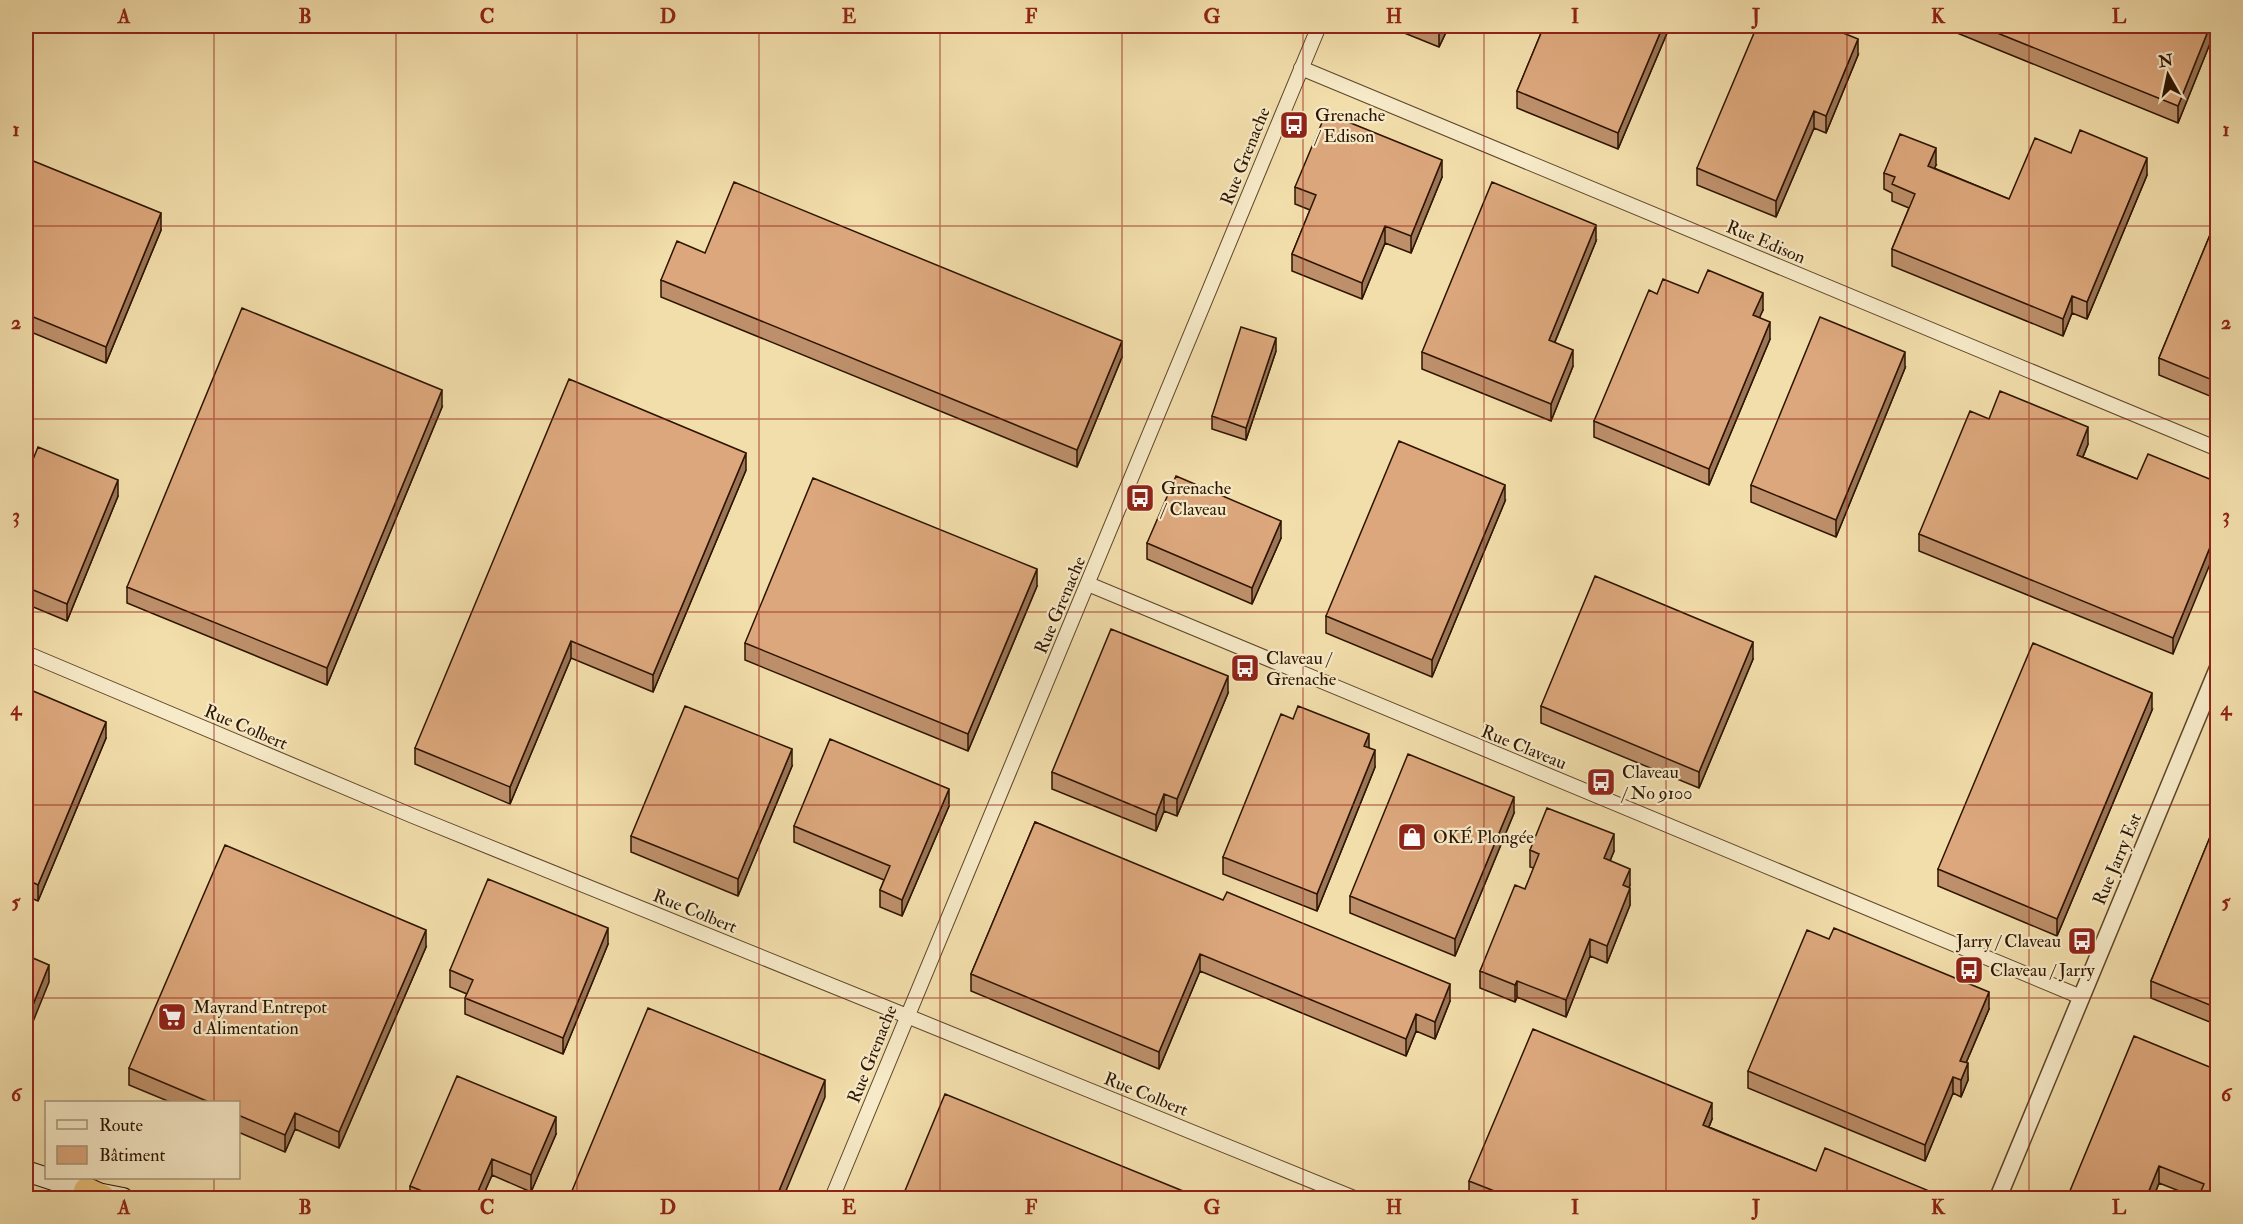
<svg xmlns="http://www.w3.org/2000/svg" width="2243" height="1224" viewBox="0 0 2243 1224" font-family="'IM FELL Double Pica',serif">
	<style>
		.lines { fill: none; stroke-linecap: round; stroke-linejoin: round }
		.minor-casing { stroke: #5e462b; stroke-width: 16 }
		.tertiary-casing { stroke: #5e462b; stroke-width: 19 }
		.secondary-casing { stroke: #2d1400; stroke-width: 22 }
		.motorway-casing { stroke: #2d1400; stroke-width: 28 }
		.minor { stroke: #f7eac8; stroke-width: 14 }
		.tertiary { stroke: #f7eac8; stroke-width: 16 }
		.secondary { stroke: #f7eac8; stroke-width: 20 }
		.motorway { stroke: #e9bf76; stroke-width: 26 }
		.wall { fill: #bd906b; stroke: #2d1400; stroke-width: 1.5 }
		.shaded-wall { fill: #9a7557; stroke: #2d1400; stroke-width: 1.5 }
		.building { fill: #dca77c; stroke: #2d1400; stroke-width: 1.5 }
		.grid { fill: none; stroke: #8f2418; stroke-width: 1.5; stroke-opacity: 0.55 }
		.labels { text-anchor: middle; stroke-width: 4.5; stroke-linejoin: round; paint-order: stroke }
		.poi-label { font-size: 18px; fill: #2d1400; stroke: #f7eac8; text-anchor: start }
		.street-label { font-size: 18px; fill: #2d1400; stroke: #f7eac8 }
		.neatline { fill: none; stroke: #8f2418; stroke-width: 2 }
		.grid-label { font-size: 20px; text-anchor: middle; font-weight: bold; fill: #8f2418 }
	</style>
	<rect width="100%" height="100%" fill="#f2deab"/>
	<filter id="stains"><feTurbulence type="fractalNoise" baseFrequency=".00333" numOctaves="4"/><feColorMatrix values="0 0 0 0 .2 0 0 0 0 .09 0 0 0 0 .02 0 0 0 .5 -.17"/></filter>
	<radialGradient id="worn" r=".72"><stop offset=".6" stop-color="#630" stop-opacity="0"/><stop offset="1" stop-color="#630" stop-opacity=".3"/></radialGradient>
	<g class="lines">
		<!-- minor casing -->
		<g class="minor-casing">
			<path id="minor" d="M1301,68L2218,449
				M1088,584L2081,997
				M26,653L413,816L907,1016L1354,1198
				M832,1198L1319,26"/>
		</g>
		<!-- tertiary casing -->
		<g class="tertiary-casing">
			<path id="tertiary" d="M1998,1198L2218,668"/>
		</g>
		<!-- secondary casing -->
		<g class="secondary-casing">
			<path id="secondary" d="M26,1171L87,1191L123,1198"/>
		</g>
		<!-- motorway casing -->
		<g class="motorway-casing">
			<path id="motorway" d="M87,1191L102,1198"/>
		</g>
		<!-- minor -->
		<use href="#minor" class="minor"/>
		<!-- tertiary -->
		<use href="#tertiary" class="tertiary"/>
		<!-- secondary -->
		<use href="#secondary" class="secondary"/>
		<!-- motorway -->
		<use href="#motorway" class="motorway"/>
	</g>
	<!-- wall -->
	<path class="wall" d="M1387,26H1449L1439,47Z
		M1544,26H1670L1618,149L1517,108V91Z
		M1957,26H2217L2178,123L1957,33Z
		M1858,55L1826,133L1814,128L1776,217L1697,185V168Z
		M2071,153L2147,175L2087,319L2072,313L2063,336L1892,266V249L1909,208L1892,201V193L1884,189V173L1936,165L1934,168L2009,199Z
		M26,158L161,230L106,363L26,330Z
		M1442,177L1411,253L1385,243L1362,299L1292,271V254L1310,210L1295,204V187Z
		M2217,218V399L2159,375V358Z
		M1596,241L1555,342L1573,366L1551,421L1422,369V352Z
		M705,253L1122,357L1077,467L661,297V280Z
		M1698,293L1763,310L1759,317L1770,339L1709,485L1594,437V421L1657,294Z
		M1276,351L1246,440L1212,429V416Z
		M1905,368L1836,537L1751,502V485Z
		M442,407L327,685L127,603V587Z
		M1989,419L2088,444L2083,457L2137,479L2217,482L2173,654L1919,551V534Z
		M746,470L653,692L571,658L510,804L415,764V748Z
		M26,477L118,496L67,621L26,604Z
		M1505,501L1432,677L1326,633V616Z
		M1281,538L1252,604L1147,559V543Z
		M1037,586L968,751L745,660V643Z
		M1753,659L1699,788L1541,723V706Z
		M26,688L106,738L38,901L26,896Z
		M1228,693L1177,816L1164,811L1156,831L1052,789V772Z
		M2152,710L2057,936L1938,886V869Z
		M1369,748L1375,767L1317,911L1223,874V857Z
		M792,766L738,896L631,852V836Z
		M949,806L902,916L880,907V890L884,880L794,842V826Z
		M1514,813L1455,956L1350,913V896Z
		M2217,820V1025L2151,998V981Z
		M1035,822L1450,1001L1435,1039L1416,1031L1406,1056L1200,971L1159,1069L971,991V974Z
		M1530,850L1614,851L1610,861L1630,885L1629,888L1630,905L1607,963L1590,956L1566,1017L1517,997L1515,1002L1480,988V971L1525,889L1534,868L1530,867Z
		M608,944L563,1054L465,1014V998L467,994L450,987V970Z
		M426,947L339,1148L295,1129L285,1152L238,1132V1102H170L129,1085V1068Z
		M1989,1009L1966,1063L1968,1080L1961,1097L1953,1093L1925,1161L1748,1088V1071Z
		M2217,1070V1198H2197L2159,1183L2153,1198H2067Z
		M1712,1119L1709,1127L1816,1171L1939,1198H1469V1181Z
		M556,1134L531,1192L492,1175L482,1198H410V1186Z"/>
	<!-- shaded-wall -->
	<path class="shaded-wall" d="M1442,26H1449L1439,47V31Z
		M1663,26H1670L1618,149V133Z
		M2210,26H2217L2178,123V106Z
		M1858,39V55L1826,133V116Z
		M1814,111V128L1776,217V201Z
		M1936,148V165L1928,183V166Z
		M2147,158V175L2087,319V302Z
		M1442,160V177L1411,253V236Z
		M161,213V230L106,363V347Z
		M1596,225V241L1549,356V340Z
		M1385,226V243L1362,299V283Z
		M1763,293V310L1753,332V315Z
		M2072,296V313L2063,336V319Z
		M1770,322V339L1709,485V469Z
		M1276,338V351L1246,440V428Z
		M1122,341V357L1077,467V450Z
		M1573,350V366L1551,421V404Z
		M1905,352V368L1836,537V520Z
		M442,390V407L327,685V668Z
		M2088,427V444L2077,471V455Z
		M746,453V470L653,692V675Z
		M118,480V496L67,621V604Z
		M1505,485V501L1432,677V660Z
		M1281,521V538L1252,604V588Z
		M2217,530V547L2173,654V638Z
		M1037,569V586L968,751V734Z
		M571,641V658L510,804V787Z
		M1753,642V659L1699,788V772Z
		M1228,676V693L1177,816V799Z
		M2152,693V710L2057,936V919Z
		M106,722V738L38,901V885Z
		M1369,734V751L1364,746Z
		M792,749V766L738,896V879Z
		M1375,750V767L1317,911V894Z
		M949,789V806L902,916V900Z
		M1164,794V811L1156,831V815Z
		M1514,797V813L1455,956V939Z
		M1614,834V851L1604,875V858Z
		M1630,869V885L1623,902V885Z
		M1630,888V905L1607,963V946Z
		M608,928V944L563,1054V1038Z
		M426,930V947L339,1148V1132Z
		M1590,939V956L1566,1017V1000Z
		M28,943V959L26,965V948Z
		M1200,954V971L1159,1069V1052Z
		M49,965V982L26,1039V1022Z
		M1517,981V997L1515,1002V985Z
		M1450,984V1001L1435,1039V1022Z
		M1989,992V1009L1960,1077V1061Z
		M1416,1014V1031L1406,1056V1039Z
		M1968,1063V1080L1961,1097V1080Z
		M1953,1077V1093L1925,1161V1145Z
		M825,1080V1097L783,1198H776Z
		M1712,1103V1119L1703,1141V1125Z
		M295,1113V1129L285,1152V1135Z
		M556,1117V1134L531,1192V1175Z
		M492,1159V1175L482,1198H475Z
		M2159,1166V1183L2153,1198H2146Z"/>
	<!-- building -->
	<path class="building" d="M1427,26H1442L1439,31Z
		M1544,26H1663L1618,133L1517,91Z
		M1757,26H1826L1858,39L1826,116L1814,111L1776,201L1697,168Z
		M1980,26H2210L2178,106Z
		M1326,113L1442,160L1411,236L1385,226L1362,283L1292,254L1316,195L1295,187Z
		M2080,130L2147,158L2087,302L2072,296L2063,319L1892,249L1915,194L1892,184L1895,177L1884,173L1900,134L1936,148L1928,166L2009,199L2035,138L2071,153Z
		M26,158L161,213L106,347L26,314Z
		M734,182L1122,341L1077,450L661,280L677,241L705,253Z
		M1492,182L1596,225L1549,340L1573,350L1551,404L1422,352Z
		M2217,218V382L2159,358Z
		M1708,270L1763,293L1753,315L1770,322L1709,469L1594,421L1649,290L1657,294L1663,279L1698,293Z
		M242,308L442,390L327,668L127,587Z
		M1820,317L1905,352L1836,520L1751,485Z
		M1241,327L1276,338L1246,428L1212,416Z
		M569,379L746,453L653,675L571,641L510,787L415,748Z
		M2000,391L2088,427L2077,455L2137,479L2148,454L2217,482V530L2173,638L1919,534L1970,411L1989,419Z
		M1399,441L1505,485L1432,660L1326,616Z
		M38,447L118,480L67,604L26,587V477Z
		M1176,476L1281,521L1252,588L1147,543Z
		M813,478L1037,569L968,734L745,643Z
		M1595,576L1753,642L1699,772L1541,706Z
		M1111,629L1228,676L1177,799L1164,794L1156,815L1052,772Z
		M2033,643L2152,693L2057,919L1938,869Z
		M26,688L106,722L38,885L26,879Z
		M685,706L792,749L738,879L631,836Z
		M1298,706L1369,734L1364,746L1375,750L1317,894L1223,857L1281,714L1293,719Z
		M830,739L949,789L902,900L880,890L890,866L794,826Z
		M1408,754L1514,797L1455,939L1350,896Z
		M1547,808L1614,834L1604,858L1630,869L1623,885L1630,888L1607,946L1590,939L1566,1000L1517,981L1515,985L1480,971L1515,885L1525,889L1539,854L1530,850Z
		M2217,820V1008L2151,981Z
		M1035,822L1223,900L1227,892L1450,984L1435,1022L1416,1014L1406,1039L1200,954L1159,1052L971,974Z
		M225,845L426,930L339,1132L295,1113L285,1135L238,1115V1102H209L129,1068Z
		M488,879L608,928L563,1038L465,998L473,980L450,970Z
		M1834,928L1989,992L1960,1061L1968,1063L1961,1080L1953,1077L1925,1145L1748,1071L1807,930L1829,939Z
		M26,955L49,965L26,1022Z
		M648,1008L825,1080L776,1198H569Z
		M1533,1029L1712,1103L1703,1125L1816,1171L1825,1148L1939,1195L1937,1198H1512L1469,1181Z
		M2134,1036L2217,1070V1198H2198L2204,1184L2159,1166L2146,1198H2067Z
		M457,1076L556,1117L531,1175L492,1159L475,1198H439L410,1186Z
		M945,1094L1183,1191L1180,1198H902Z"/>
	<!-- grid -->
	<path class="grid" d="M214,26V1102M396,26V1198M577,26V1198M759,26V1198M940,26V1198M1122,26V1198M1303,26V1198M1484,26V1198M1666,26V1198M1847,26V1198M2029,26V1198M26,226H2218M26,419H2218M26,612H2218M26,805H2218M26,998H2218M214,1178V1198"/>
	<!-- icons -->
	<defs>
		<g id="bus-square" transform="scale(1.5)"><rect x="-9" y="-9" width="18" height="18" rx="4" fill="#8f2418" stroke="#f7eac8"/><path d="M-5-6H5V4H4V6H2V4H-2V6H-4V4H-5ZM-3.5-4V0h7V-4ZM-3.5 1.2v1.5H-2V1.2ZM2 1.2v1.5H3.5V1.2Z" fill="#fff"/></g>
		<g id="shop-square" transform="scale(1.5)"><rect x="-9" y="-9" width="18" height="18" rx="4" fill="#8f2418" stroke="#f7eac8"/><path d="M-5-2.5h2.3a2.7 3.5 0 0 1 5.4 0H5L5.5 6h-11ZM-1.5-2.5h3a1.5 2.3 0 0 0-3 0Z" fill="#fff"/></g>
		<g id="supermarket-square" transform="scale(1.5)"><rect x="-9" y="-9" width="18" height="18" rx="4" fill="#8f2418" stroke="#f7eac8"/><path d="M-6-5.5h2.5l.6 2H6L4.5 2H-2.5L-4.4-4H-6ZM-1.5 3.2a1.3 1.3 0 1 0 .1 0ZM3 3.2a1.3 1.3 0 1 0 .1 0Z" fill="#fff"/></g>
	</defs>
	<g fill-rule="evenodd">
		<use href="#bus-square" x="1294" y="125"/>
		<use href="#bus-square" x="1140" y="498"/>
		<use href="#bus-square" x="1245" y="668"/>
		<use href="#bus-square" x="1601" y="782"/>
		<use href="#shop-square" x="1412" y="837"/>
		<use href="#bus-square" x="2082" y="941"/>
		<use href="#bus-square" x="1969" y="970"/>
		<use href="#supermarket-square" x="172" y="1017"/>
	</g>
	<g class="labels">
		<!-- poi labels -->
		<g class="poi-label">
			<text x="1315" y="121">Grenache<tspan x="1315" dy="21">/ Edison</tspan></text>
			<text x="1161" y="494">Grenache<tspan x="1161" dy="21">/ Claveau</tspan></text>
			<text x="1266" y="664">Claveau /<tspan x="1266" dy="21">Grenache</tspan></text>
			<text x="1622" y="778">Claveau<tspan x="1622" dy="21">/ No 9100</tspan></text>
			<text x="1433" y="843">OKÉ Plongée</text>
			<text x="2061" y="947" text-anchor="end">Jarry / Claveau</text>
			<text x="1990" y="976">Claveau / Jarry</text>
			<text x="193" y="1013">Mayrand Entrepot<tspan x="193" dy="21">d Alimentation</tspan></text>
		</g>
		<!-- street labels -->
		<g class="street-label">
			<text transform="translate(1245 156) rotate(-68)" y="6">Rue Grenache</text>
			<text transform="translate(1766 242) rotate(23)" y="6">Rue Edison</text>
			<text transform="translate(1060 605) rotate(-67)" y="6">Rue Grenache</text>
			<text transform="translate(246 727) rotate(23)" y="6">Rue Colbert</text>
			<text transform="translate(1524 747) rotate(22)" y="6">Rue Claveau</text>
			<text transform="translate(2117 859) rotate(-67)" y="6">Rue Jarry Est</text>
			<text transform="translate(695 911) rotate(22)" y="6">Rue Colbert</text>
			<text transform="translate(872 1054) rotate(-68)" y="6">Rue Grenache</text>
			<text transform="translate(1146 1094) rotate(22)" y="6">Rue Colbert</text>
		</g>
	</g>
	<!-- margin -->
	<rect width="2243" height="1224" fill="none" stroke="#f2deab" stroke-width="66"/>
	<!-- legend -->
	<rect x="45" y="1101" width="195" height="78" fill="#f7eac8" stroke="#a69478" stroke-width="1.5"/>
	<rect x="57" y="1120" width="30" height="9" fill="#f7eac8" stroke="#a69478" stroke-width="1.5"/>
	<text x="99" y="1131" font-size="18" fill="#2d1400">Route</text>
	<rect x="57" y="1146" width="30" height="18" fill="#dca77c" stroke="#a69478" stroke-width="1.5"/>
	<text x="99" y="1161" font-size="18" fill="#2d1400">Bâtiment</text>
	<!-- north arrow -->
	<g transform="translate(2168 75) rotate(351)" stroke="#f7eac8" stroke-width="4.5" paint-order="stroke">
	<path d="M0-4.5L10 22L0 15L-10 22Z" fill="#2d1400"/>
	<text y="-9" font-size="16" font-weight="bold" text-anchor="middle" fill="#2d1400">N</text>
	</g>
	<rect x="33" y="33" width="2177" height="1158" class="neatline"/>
	<g class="grid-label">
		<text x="124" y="23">A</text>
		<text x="305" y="23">B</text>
		<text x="487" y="23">C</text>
		<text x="668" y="23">D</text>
		<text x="849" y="23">E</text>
		<text x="1031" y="23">F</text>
		<text x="1212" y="23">G</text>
		<text x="1394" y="23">H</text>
		<text x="1575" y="23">I</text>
		<text x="1756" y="23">J</text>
		<text x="1938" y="23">K</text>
		<text x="2119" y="23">L</text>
		<text x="16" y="136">1</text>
		<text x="2226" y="136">1</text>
		<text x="16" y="329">2</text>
		<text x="2226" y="329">2</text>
		<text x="16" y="522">3</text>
		<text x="2226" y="522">3</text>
		<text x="16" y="715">4</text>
		<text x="2226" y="715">4</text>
		<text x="16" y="908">5</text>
		<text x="2226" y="908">5</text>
		<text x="16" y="1101">6</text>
		<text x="2226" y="1101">6</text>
		<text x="124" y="1214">A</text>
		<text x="305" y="1214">B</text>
		<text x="487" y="1214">C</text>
		<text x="668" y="1214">D</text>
		<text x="849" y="1214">E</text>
		<text x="1031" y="1214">F</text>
		<text x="1212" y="1214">G</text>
		<text x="1394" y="1214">H</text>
		<text x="1575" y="1214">I</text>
		<text x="1756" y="1214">J</text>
		<text x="1938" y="1214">K</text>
		<text x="2119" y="1214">L</text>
	</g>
	<rect width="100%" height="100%" filter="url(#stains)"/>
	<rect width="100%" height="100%" fill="url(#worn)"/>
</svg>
